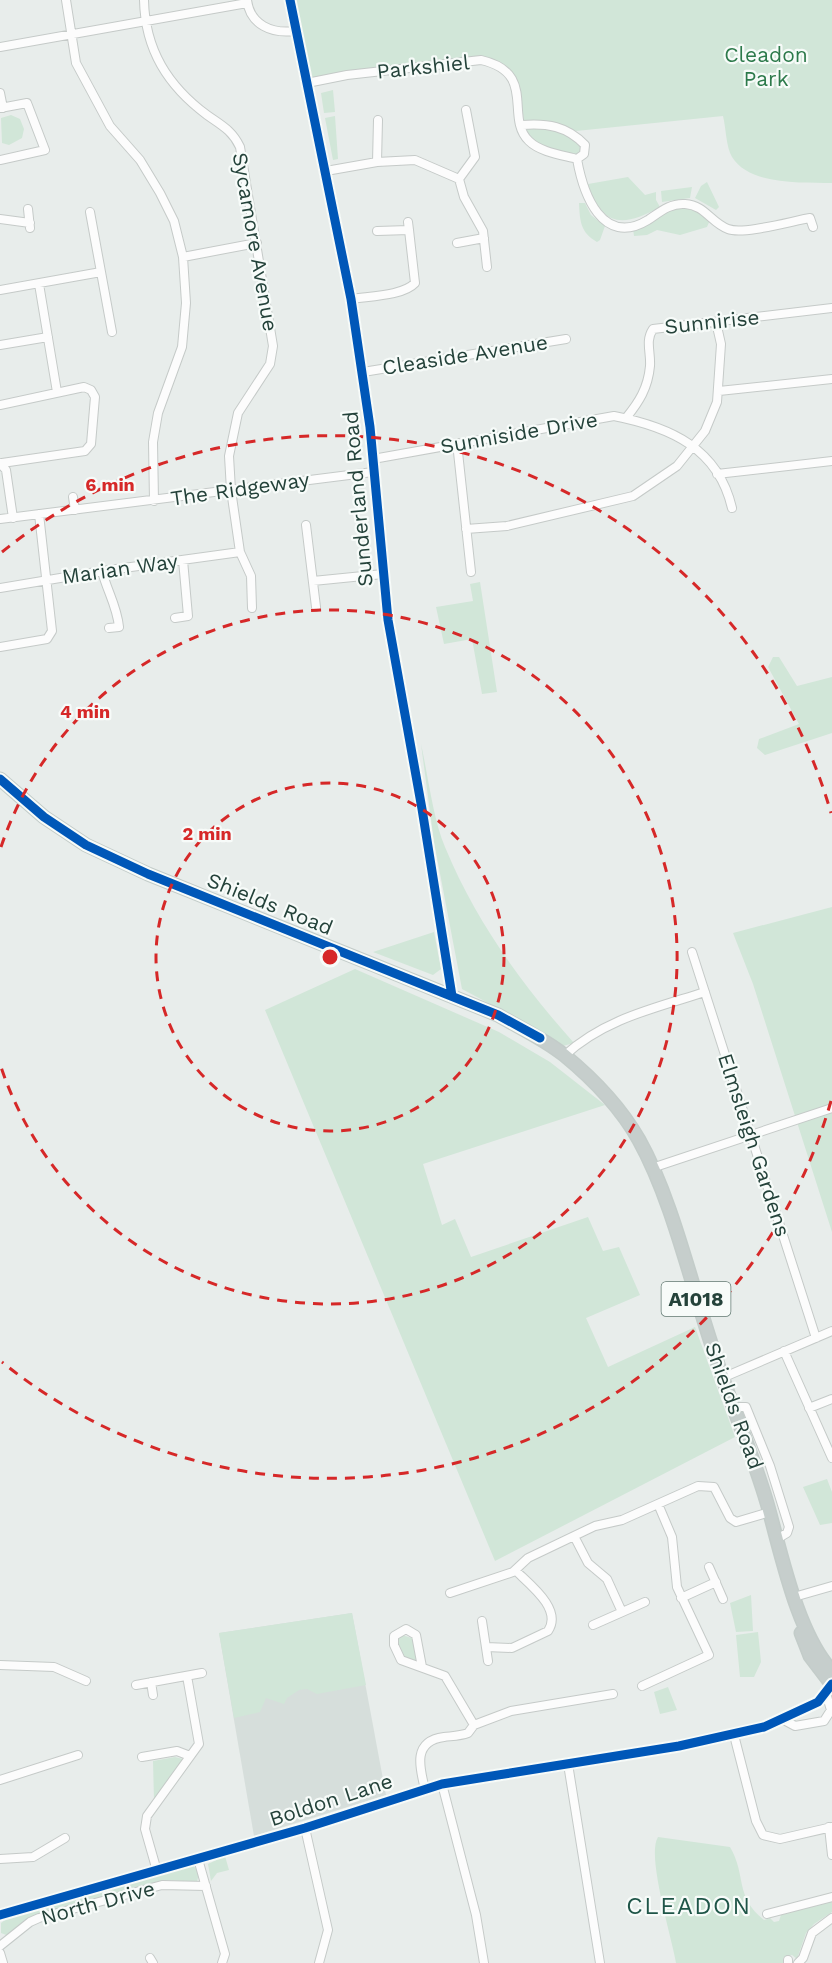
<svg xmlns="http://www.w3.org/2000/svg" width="832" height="1963" viewBox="0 0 832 1963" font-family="'Work Sans',sans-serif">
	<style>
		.built { fill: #d6dedb }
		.green { fill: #d1e6d8 }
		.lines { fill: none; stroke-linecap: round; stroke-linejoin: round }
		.minor-casing { stroke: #c5cac8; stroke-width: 10 }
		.tertiary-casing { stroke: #c5cac8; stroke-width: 12 }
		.trunk-casing { stroke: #c3ccc9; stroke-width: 15 }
		.minor { stroke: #fcfcfc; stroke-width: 8 }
		.tertiary { stroke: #fcfcfc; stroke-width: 9 }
		.trunk { stroke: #c6cecc; stroke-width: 12 }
		.cycleway-casing { stroke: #f7fbf9; stroke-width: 13 }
		.cycleway { stroke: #0057b8; stroke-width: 9 }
		.ring { fill: none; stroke: #d62828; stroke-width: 3; stroke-dasharray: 10 8 }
		.labels { text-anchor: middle; stroke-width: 4.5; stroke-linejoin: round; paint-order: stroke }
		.shield { fill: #f7fbf9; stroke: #637a73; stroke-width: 1.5 }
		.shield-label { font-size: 20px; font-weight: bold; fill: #24423a }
		.park-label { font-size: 21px; fill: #2d7a4b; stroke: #f7fbf9 }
		.street-label { font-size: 21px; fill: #24423a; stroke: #f7fbf9 }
		.quarter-label { font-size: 24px; letter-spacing: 1.5px; fill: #1f5548; stroke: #f7fbf9 }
		.centre { fill: #d62828; stroke: #f7fbf9; stroke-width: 3 }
		.ring-label { font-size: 18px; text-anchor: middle; font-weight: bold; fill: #d62828; stroke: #f7fbf9; stroke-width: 4.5; stroke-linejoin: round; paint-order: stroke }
	</style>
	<rect width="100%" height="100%" fill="#e8edeb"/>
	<!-- built -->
	<path class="built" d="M352,1613L386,1795L254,1836L219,1633Z"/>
	<!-- green -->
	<path class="green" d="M296,0H832V183C803,182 750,186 732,157C726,147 726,128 723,116L576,131L560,124L524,122C520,88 518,66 480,57L312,79Z
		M333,90L335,112L324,113L321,93Z
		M11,115L20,119L24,129L22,138L9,145L2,143L1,118Z
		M335,116L338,159L333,160L325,118Z
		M527,127L557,129L582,145V153L577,156C558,151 536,148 526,130Z
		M628,177L645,195L656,192V200L660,207C624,227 602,228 588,184Z
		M707,182L719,207L716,210L695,198L701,186Z
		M692,187L690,198L662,202L661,191Z
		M579,203H585L591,215L605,226L600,240L597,242C580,232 580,221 579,203Z
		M676,207C691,207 699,210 710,220L707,227L680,235L657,230L647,235L634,236L633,229Z
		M480,582L497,692L482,694L472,639L444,644L436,607L473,601L470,584Z
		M773,657H779L797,686L832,677V733L765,755L757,748L759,739L799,724L768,667Z
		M421,744C428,775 433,819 445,847C475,920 522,985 574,1043L563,1046L542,1032L462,989L434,842Z
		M832,907V1232L753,984L733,933Z
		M434,932L441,969L433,975L373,952Z
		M355,969L499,1032L550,1062L605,1105L423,1164L442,1225L455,1219L471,1257L588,1217L603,1251L619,1247L640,1295L586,1318L608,1367L695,1327L735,1437L495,1561L265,1010Z
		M827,1479L832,1492V1523L820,1525L803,1487Z
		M751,1595L753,1631L736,1632L730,1603Z
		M352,1613L366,1685L317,1694L307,1689L299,1690L287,1698L284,1704L266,1698L260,1712L234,1718L219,1633Z
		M758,1632L761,1662L754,1677H740L736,1635Z
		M402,1635L415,1639L416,1662L404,1659L397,1648L398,1637Z
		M668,1687L677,1710L660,1714L654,1692Z
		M175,1757L183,1759L154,1801L153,1761Z
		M658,1837L730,1847C747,1876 734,1896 764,1920L770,1918L774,1922L779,1921L781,1915L832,1901V1912L814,1924L806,1933L797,1959L792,1955L783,1958V1963H676C672,1938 646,1855 658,1837Z
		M225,1856L229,1870L217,1873L211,1881L208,1864Z
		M193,1865L199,1873L197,1882L168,1880L155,1882L31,1917L9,1936L1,1933V1923L5,1920Z"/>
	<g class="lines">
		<!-- minor casing -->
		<g class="minor-casing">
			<path id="minor" d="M66,0L76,63L110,126L140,160L160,193L174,221L183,257L186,303L182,347L158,413L153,442L154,501
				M144,0C145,50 168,86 207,115C221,125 232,130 240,147L273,346L270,364L238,413L229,456L231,490L240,552L251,576L252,608
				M247,0C250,25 272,34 295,31
				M0,47L247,3
				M307,83L347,75L481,60C538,73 504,117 529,141C540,152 562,155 577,159C583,193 602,248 648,220C660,212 670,203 685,204C705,205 711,223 728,229C743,235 792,221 810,218L813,227
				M0,93L3,108
				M0,108L27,103L45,150L0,160
				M466,110L475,157L459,179L464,197L483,231L487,267
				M378,120L377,162L415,160L459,179
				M522,125C547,123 567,126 585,145L584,154L577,159
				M326,171L377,162
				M28,209L30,228
				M90,212L112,332
				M0,219L30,223
				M377,231L409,230L408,222
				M457,243L484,238
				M183,257L257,243
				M39,284L57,392
				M0,290L101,272
				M351,299C369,296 403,296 415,283L409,230
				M0,345L48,337
				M363,372L566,339
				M719,391L832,379
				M0,405L84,387L91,390L95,397L91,444L85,451L2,463
				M626,418C639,402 648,388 650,366C651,352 645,341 653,329L832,308
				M457,443L471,572
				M373,459L614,416C670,427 718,448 732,508
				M0,463L6,470L13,518
				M717,474L832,461
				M73,497L75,510
				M0,519L373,472
				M306,525L316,607
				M466,529L507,526L633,496L677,466L705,431L717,402L721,344L716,322
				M102,571C107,591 117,606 119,627L109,628
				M313,581L383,574
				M0,588L102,571L240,552
				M175,618L188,616L183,560
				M0,647L47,639L52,631L39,514
				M692,952L816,1338
				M564,1056C604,1019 655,1008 705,992
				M652,1168L832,1108
				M784,1351L832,1458
				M722,1378L832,1331
				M733,1407H746L770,1466L789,1527L787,1533L777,1539
				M809,1408L832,1399
				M574,1536L588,1563L607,1579L622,1612
				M709,1567L723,1599
				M450,1593L513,1572L528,1558L595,1526L622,1520L698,1486L714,1487L730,1518L736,1522L770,1512
				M794,1597L832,1586
				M681,1598L716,1582
				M482,1621L488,1661
				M593,1625L645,1602
				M486,1647L512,1648L548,1631C563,1609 529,1584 515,1570
				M0,1665L54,1667L86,1681
				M422,1667L416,1635L406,1629L394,1636V1645L401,1660L445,1676L474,1725L468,1733C460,1736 452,1736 444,1737C413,1741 419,1766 425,1789
				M151,1682L153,1695
				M136,1685L202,1673
				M642,1686L709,1655L677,1587L672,1537L658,1504
				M782,1719L795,1726L824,1721L831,1710L826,1693
				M474,1725L511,1711L613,1694
				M734,1735L756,1821L763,1835L780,1839L832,1827
				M142,1757L177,1751L190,1756
				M568,1764L600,1963
				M0,1780L78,1755
				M442,1784L476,1915L484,1963
				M829,1827L832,1855
				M305,1828L328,1930L319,1963
				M0,1859L33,1857L65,1838
				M198,1859L225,1954L222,1963
				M157,1871L145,1829L147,1816L199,1744L187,1676
				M767,1914L832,1897
				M0,1946L30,1922L39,1918L162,1885L206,1886
				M0,1953L3,1963
				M150,1958L153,1963
				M788,1960V1963
				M798,1963L803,1958L812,1933L832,1918"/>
		</g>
		<!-- tertiary casing -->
		<g class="tertiary-casing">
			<path id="tertiary" d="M290,0L351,299L370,427L388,620L422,809L452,996
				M0,1915L305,1828L442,1784L679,1746L764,1727L818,1702L832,1684"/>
		</g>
		<!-- trunk casing -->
		<g class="trunk-casing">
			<path id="trunk" d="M0,779L44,817L86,845L148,874L498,1015C520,1028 544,1039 564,1055C592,1078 621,1108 639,1140C672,1199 691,1284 713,1349C729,1401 752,1451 767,1503C781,1552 797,1634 832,1671
				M801,1633L810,1656L832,1685"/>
		</g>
		<!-- minor -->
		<use href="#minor" class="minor"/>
		<!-- tertiary -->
		<use href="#tertiary" class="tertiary"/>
		<!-- trunk -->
		<use href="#trunk" class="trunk"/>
		<!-- cycleway casing -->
		<g class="cycleway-casing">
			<path id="cycleway" d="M290,0L351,299L370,427L388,620L422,809L452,996
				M0,779L44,817L86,845L148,874L498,1015L540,1038
				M0,1915L305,1828L442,1784L679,1746L764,1727L818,1702L832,1684"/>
		</g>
		<!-- cycleway -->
		<use href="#cycleway" class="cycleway"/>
	</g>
	<!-- distance rings -->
	<g class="ring">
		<circle cx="330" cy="957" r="174"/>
		<path d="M1 847A347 347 0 1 1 1 1067"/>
		<path d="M831 1101A521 521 0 0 1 2 1362M2 552A521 521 0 0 1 831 813"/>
	</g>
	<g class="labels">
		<!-- shield labels -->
		<rect class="shield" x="661.5" y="1282" width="69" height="34" rx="4.5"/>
		<g class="shield-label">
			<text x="696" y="1306">A1018</text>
		</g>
		<!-- park labels -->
		<g class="park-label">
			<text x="766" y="62">Cleadon<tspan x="766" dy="24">Park</tspan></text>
		</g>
		<!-- street labels -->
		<g class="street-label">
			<text transform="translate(423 67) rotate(-6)" y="7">Parkshiel</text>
			<text transform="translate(255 242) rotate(80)" y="7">Sycamore Avenue</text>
			<text transform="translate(712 322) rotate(-6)" y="7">Sunnirise</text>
			<text transform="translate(465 355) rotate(-9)" y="7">Cleaside Avenue</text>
			<text transform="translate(519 433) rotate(-10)" y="7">Sunniside Drive</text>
			<text transform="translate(240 489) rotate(-8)" y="7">The Ridgeway</text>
			<text transform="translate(358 499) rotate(-95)" y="7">Sunderland Road</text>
			<text transform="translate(120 569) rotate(-8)" y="7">Marian Way</text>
			<text transform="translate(270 904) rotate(22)" y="7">Shields Road</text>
			<text transform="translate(754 1145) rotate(72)" y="7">Elmsleigh Gardens</text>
			<text transform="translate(734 1406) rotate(70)" y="7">Shields Road</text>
			<text transform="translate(331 1800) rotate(-18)" y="7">Boldon Lane</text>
			<text transform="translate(98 1903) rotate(-15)" y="7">North Drive</text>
		</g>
		<!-- quarter labels -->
		<g class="quarter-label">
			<text x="689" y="1914">CLEADON</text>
		</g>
	</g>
	<circle cx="330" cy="957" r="9" class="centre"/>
	<g class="ring-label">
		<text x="110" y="491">6 min</text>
		<text x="85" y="718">4 min</text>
		<text x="207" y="840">2 min</text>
	</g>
</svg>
